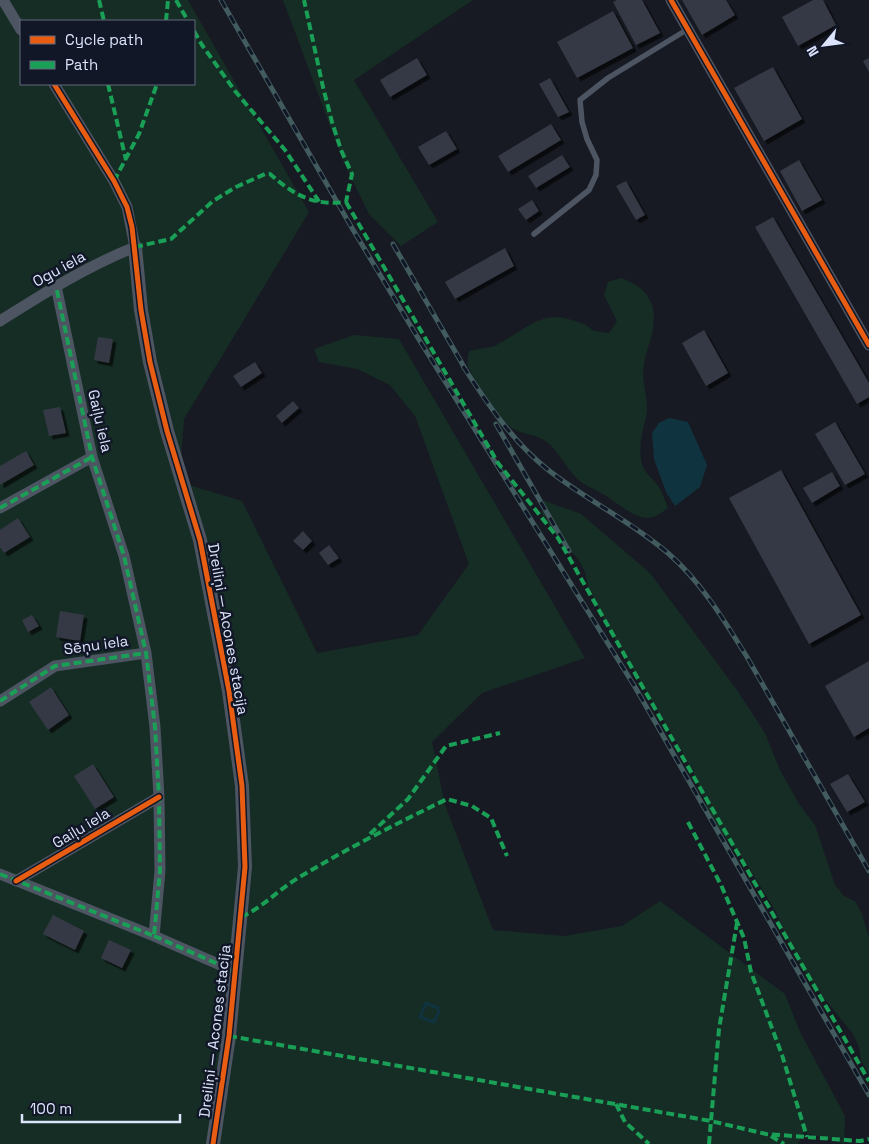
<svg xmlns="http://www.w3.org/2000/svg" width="869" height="1144" viewBox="0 0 869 1144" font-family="'Space Grotesk',sans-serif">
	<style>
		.green { fill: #162d25; fill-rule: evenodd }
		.water { fill: #103340 }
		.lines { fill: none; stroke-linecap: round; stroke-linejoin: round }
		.stream { stroke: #103340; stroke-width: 3 }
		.building { fill: #353944; filter: url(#shadow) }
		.service { stroke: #4d5462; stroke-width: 5.5 }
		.minor { stroke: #4d5462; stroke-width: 11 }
		.tertiary { stroke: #4d5462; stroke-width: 14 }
		.rail-casing { stroke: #415b5e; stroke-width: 5 }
		.rail { stroke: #121727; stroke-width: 3; stroke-dasharray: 9; stroke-linecap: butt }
		.quiet { stroke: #1a9f57; stroke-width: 4; stroke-dasharray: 8 4; stroke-linecap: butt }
		.cycleway-casing { stroke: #121727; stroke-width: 8 }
		.cycleway { stroke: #e95d12; stroke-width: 5 }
		.labels { text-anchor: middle; stroke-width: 5; stroke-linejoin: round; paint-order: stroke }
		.street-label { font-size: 15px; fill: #dbe4fc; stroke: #121727 }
	</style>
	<defs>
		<filter id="shadow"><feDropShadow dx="3.5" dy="3.5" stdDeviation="0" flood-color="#0009"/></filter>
	</defs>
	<rect width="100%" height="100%" fill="#171a22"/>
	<!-- green -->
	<path class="green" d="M0,0H188L309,212L184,419L179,482L242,501L317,653L418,635L469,564L415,416L390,385L357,369L319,362L314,349L354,335L399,339L585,658L482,693L432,742L445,805L493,930L564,936L622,926L660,901L785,994L800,1032L845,1116L844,1144L804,1132L798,1144H0ZM21,21H194V84H21Z
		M283,0H473L354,80L438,222L401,246L369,214L344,163Z
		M621,278C651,289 659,307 651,338C649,346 645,355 644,364C641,379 647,394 647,409C647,413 646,417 645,421C642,433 639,446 641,459C642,472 652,477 659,487C663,493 665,501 668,508C662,512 655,518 647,518C635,518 618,504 608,497C596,489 582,486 573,474C564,464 558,451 547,442C535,433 520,435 509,426C500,419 472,377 468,366C467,361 468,355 469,351L495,346L533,323L546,318L559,317L572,320L584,324L594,331L609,333L617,321L604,295L608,282Z
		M544,500C556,506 569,509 581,514L650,573L737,690L765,733L780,770L799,804L815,825L835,885L844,896L856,902L862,914L869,938V1074L861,1061L859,1047L853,1034L808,978L787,939L776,912L745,861L718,829L711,817L695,776L682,751L607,626L588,586L585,572L578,559L550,528L542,514Z"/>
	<!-- water -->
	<path class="water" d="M669,418L688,422L707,465L700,487L675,506L666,492L654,459L652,433L659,423Z"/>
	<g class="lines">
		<!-- stream -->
		<path class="stream" d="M438,1008L426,1003L420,1017L434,1022L439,1011"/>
	</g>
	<!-- building -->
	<path class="building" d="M617,0H642L660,33L636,45L613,2Z
		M682,0H726L735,15L702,35Z
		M813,0H823L836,25L798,46L782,17Z
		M613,11L633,48L577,78L557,42Z
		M417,58L427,75L390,97L380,80Z
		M869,58V72L863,61Z
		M773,67L802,119L764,141L734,88Z
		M550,78L569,112L558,117L539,84Z
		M551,124L561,140L508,172L498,156Z
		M446,131L457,149L429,165L418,147Z
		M562,155L570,167L536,188L528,176Z
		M799,160L822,200L802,211L780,171Z
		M626,181L645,215L636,220L616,186Z
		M532,200L539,211L526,220L518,209Z
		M773,217L869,383V397L857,404L755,227Z
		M505,248L514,266L455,299L445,282Z
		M704,330L728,373L706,386L682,343Z
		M98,337L113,339L109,363L94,360Z
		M255,362L262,373L241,387L233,376Z
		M293,401L299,408L282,423L276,416Z
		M60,407L66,433L49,436L43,410Z
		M835,422L865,474L845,485L815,434Z
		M26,451L34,465L0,485V466Z
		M781,470L861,615L809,644L729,498Z
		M832,472L840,486L812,503L803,488Z
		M18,518L30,537L4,553L0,547V530Z
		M303,531L312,541L303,550L293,541Z
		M329,545L339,558L328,565L319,553Z
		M60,611L84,615L80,641L56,637Z
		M32,615L39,626L28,632L22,620Z
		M869,661V728L854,737L825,686Z
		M51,687L69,715L48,730L29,702Z
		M93,764L114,797L95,809L74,776Z
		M848,774L865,802L847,812L830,784Z
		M53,915L84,931L75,950L43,934Z
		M109,940L131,950L122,968L101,958Z"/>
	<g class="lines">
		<!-- service -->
		<path class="service" d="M534,234L589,190L596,175L597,160L587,139L582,122L580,100L608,78L688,29"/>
		<!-- minor -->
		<path class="minor" d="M3,0L21,30
			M671,0L869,345
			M0,321C43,294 87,266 135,247L127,207L114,181L54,84
			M0,508L92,457
			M0,701L55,666L146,653
			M0,874L154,936L160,871L159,797L155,727L146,653L124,556L92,457L56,286
			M16,881L159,797
			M154,936L234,971"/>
		<!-- tertiary -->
		<path class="tertiary" d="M135,247L141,310L150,362L167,431L200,540L229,691L242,786L245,867L229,1036L213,1144"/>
		<!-- rail casing -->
		<g class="rail-casing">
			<path id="rail" d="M221,0L352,228L418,338L635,687L869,1095
				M393,244L467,372
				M463,366C487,403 512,441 547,469C586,500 631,521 669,554C702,583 724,620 747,657L869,871
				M496,424L569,551"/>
		</g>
		<!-- rail -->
		<use href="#rail" class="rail"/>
		<!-- quiet -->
		<path class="quiet" d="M99,0L104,21
			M176,0L188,21
			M166,21L168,0
			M194,31L202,45L235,91L285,150L320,203
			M108,84L126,160
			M114,181L139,134L157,84
			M346,202L498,463L558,538L699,786L869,1081
			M135,247L171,239L213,201L236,187L265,174H270C294,195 313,206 346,202L352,174L341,150L332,122L323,87L304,0
			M0,508L92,457
			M0,701L55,666L146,653
			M688,822L721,885L744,938L751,972L782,1055L807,1137
			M370,834L408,799L446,746L500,733
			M0,874L154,936L160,871L159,797L155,727L146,653L124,556L92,457L56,286
			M241,917C262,908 278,890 298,878C346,849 396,824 447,799L472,806L491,818L507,856
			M154,936L234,971
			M229,1036L711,1121L766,1134L860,1141L869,1139
			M616,1104L625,1122L649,1144
			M771,1136L784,1144
			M709,1144L719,1029L737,923"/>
		<!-- cycleway casing -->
		<g class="cycleway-casing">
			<path id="cycleway" d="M671,0L869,345
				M54,84L114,181L127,207L132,227L141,310L150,362L167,431L200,540L229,691L242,786L245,867L229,1036L213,1144
				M16,881L159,797"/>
		</g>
		<!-- cycleway -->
		<use href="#cycleway" class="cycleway"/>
	</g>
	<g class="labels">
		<!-- street labels -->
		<g class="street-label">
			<text transform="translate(59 269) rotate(-29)" y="5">Ogu iela</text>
			<text transform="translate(100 421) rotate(77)" y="5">Gaiļu iela</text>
			<text transform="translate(228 629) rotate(80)" y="5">Dreiliņi — Acones stacija</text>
			<text transform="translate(96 645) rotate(-8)" y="5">Sēņu iela</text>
			<text transform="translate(81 828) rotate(-31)" y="5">Gaiļu iela</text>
			<text transform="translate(215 1031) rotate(-83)" y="5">Dreiliņi — Acones stacija</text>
		</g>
	</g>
	<!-- legend -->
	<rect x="20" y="20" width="175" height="65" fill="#121727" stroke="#62697c"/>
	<rect x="30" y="36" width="25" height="8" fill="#e95d12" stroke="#62697c"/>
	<text x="65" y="45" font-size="15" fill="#dbe4fc">Cycle path</text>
	<rect x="30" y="61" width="25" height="8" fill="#1a9f57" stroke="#62697c"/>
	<text x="65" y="70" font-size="15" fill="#dbe4fc">Path</text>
	<!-- north arrow -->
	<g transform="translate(824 45) rotate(241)" stroke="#121727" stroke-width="4" paint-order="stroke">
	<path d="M0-4L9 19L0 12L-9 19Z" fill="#dbe4fc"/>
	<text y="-8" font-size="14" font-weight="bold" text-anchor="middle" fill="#dbe4fc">N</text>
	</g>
	<!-- scale -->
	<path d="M22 1114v8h158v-8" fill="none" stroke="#dbe4fc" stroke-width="2.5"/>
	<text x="30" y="1114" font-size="15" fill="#dbe4fc" stroke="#121727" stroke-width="4" paint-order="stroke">100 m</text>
</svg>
